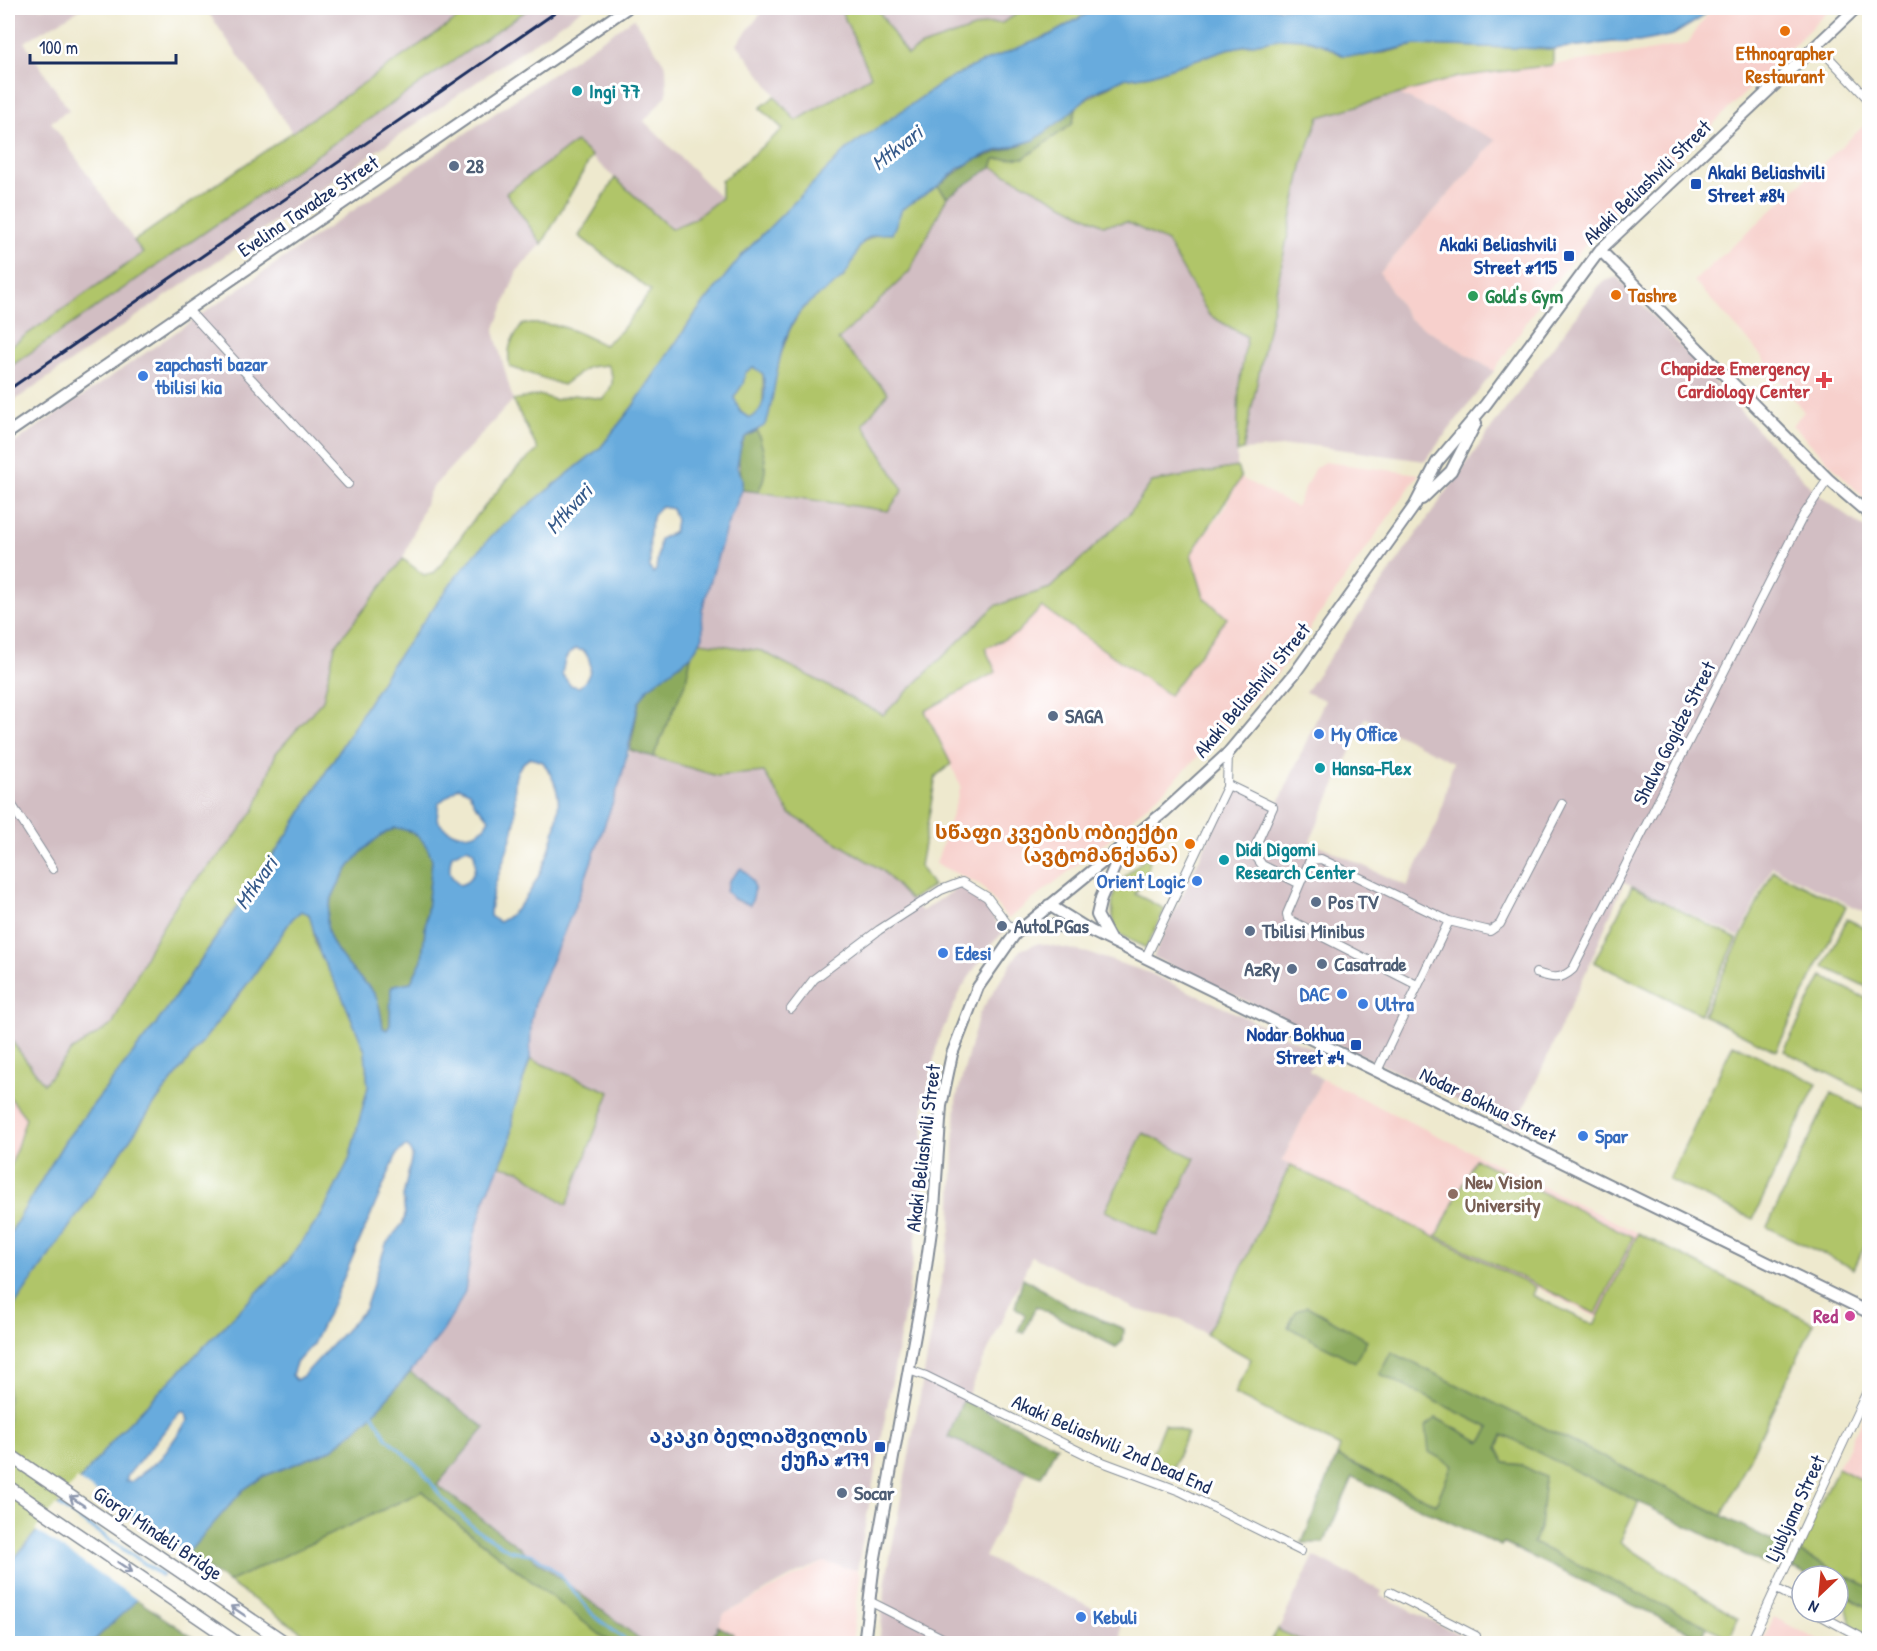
<svg xmlns="http://www.w3.org/2000/svg" width="1877" height="1651" viewBox="0 0 1877 1651" font-family="'Patrick Hand','Noto Sans Georgian',sans-serif">
	<style>
		.built { fill: #f7d0cc }
		.industrial { fill: #d2bec3; fill-rule: evenodd }
		.green { fill: #b0c569; stroke: #667a64; stroke-width: 1.5 }
		.forest { fill: #8caa5d; stroke: #546c5e; stroke-width: 1.5 }
		.water { fill: #68abdd; stroke: #426d9e; stroke-width: 1.5; fill-rule: evenodd }
		.pier { fill: #eee9ce }
		.lines { fill: none; stroke-linecap: round; stroke-linejoin: round }
		.stream { stroke: #68abdd; stroke-width: 3 }
		.street-casing { stroke: #848c96; stroke-width: 10 }
		.secondary-casing { stroke: #848c96; stroke-width: 14 }
		.primary-casing { stroke: #848c96; stroke-width: 15 }
		.street { stroke: #fff; stroke-width: 8 }
		.secondary { stroke: #fff; stroke-width: 10 }
		.primary { stroke: #fff; stroke-width: 12 }
		.rail { stroke: #1b2f5e; stroke-width: 3 }
		.oneway { stroke: #8d97ae }
		.food-dot { fill: #e8710a; stroke: #fff; stroke-width: 2 }
		.culture-dot { fill: #0f9aa8; stroke: #fff; stroke-width: 2 }
		.service-dot { fill: #5c6f8a; stroke: #fff; stroke-width: 2 }
		.transit-dot { fill: #1a4fb4; stroke: #fff; stroke-width: 2 }
		.leisure-dot { fill: #2e9e5b; stroke: #fff; stroke-width: 2 }
		.shop-dot { fill: #3f7fe0; stroke: #fff; stroke-width: 2 }
		.health-dot { fill: #e0444e; stroke: #fff; stroke-width: 2 }
		.education-dot { fill: #8d6e63; stroke: #fff; stroke-width: 2 }
		.hotel-dot { fill: #d1479c; stroke: #fff; stroke-width: 2 }
		.labels { text-anchor: middle; stroke-width: 6; stroke-linejoin: round; paint-order: stroke }
		.food-label { font-size: 20px; font-weight: bold; fill: #c56008; stroke: #fff }
		.culture-label { font-size: 20px; font-weight: bold; fill: #0d838f; stroke: #fff; text-anchor: start }
		.service-label { font-size: 20px; font-weight: bold; fill: #4e5e75; stroke: #fff; text-anchor: start }
		.transit-label { font-size: 20px; font-weight: bold; fill: #164399; stroke: #fff; text-anchor: end }
		.street-label { font-size: 20px; fill: #1b2f5e; stroke: #fff }
		.leisure-label { font-size: 20px; font-weight: bold; fill: #27864d; stroke: #fff; text-anchor: start }
		.shop-label { font-size: 20px; font-weight: bold; fill: #366cbe; stroke: #fff; text-anchor: start }
		.health-label { font-size: 20px; font-weight: bold; fill: #be3a42; stroke: #fff; text-anchor: end }
		.education-label { font-size: 20px; font-weight: bold; fill: #785e54; stroke: #fff; text-anchor: start }
		.hotel-label { font-size: 20px; font-weight: bold; fill: #b23c85; stroke: #fff; text-anchor: end }
		.water-label { font-size: 21px; font-style: italic; fill: #365a8a; stroke: #fff }
	</style>
	<rect width="100%" height="100%" fill="#fff"/>
	<filter id="ink" filterUnits="userSpaceOnUse"><feTurbulence type="fractalNoise" baseFrequency=".0167" numOctaves="2"/><feDisplacementMap in="SourceGraphic" scale="12" xChannelSelector="R" yChannelSelector="G"/><feConvolveMatrix kernelMatrix="1 2 1 2 8 2 1 2 1" color-interpolation-filters="sRGB"/></filter>
	<filter id="wash" filterUnits="userSpaceOnUse"><feTurbulence type="fractalNoise" baseFrequency=".008" numOctaves="4" result="noise"/><feDisplacementMap in="SourceGraphic" scale="24" xChannelSelector="R" yChannelSelector="G"/><feGaussianBlur stdDeviation="1.35" result="paint"/><feColorMatrix in="noise" values="0 0 0 0 0 0 0 0 0 0 0 0 0 0 0 0 0 1.4 0 .05"/><feComposite in="paint" operator="in"/></filter>
	<g filter="url(#wash)">
		<rect width="100%" height="100%" fill="#eee9ce"/>
		<!-- built -->
		<path class="built" d="M1712,8H1831L1690,147L1609,215L1548,290L1494,371L1409,319L1380,273L1495,141L1399,94L1458,77L1632,54L1687,44Z
			M1868,122L1870,124L1869,503L1792,425L1804,412L1754,347L1694,281Z
			M1324,462L1419,474L1281,669L1244,710L1171,784L1105,843L1008,919L981,885L936,864L961,786L925,711L995,672L984,648L1016,634L1042,606L1204,597L1191,554L1223,510L1241,478L1296,507L1314,469Z
			M1322,1079L1638,1233L1598,1318L1282,1161Z
			M8,1095L27,1118L11,1166L8,1168Z
			M1869,1404V1484L1838,1468Z
			M823,1562L857,1570L860,1576L852,1643H732L733,1634L718,1626L724,1614Z
			M1774,1617L1823,1643H1761Z"/>
		<!-- industrial -->
		<path class="industrial" d="M8,8H83L24,42L69,110L51,122L143,253L8,348Z
			M205,8H473L292,132Z
			M530,8H584L8,405V368Z
			M765,8H840L872,76L796,122L737,44Z
			M877,8H1027L1002,23L985,24L922,46L907,55Z
			M634,18L666,66L667,95L644,121L721,198L694,219L671,229L576,143L506,193L542,244L517,271L494,331L513,400L431,489L403,559L335,646L323,700L276,753L255,809L231,842L180,899L151,946L112,1025L72,1050L44,1084L8,1036V447Z
			M1399,94L1496,140L1380,273L1409,319L1494,371L1425,461L1308,445L1243,450L1303,162L1319,117Z
			M992,167L1103,224L1127,222L1167,242L1209,315L1247,337L1239,385L1237,467L1152,482L1129,514L1050,588L995,606L883,715L762,651L700,642L703,636L702,610L726,528L742,490L888,511L863,424L887,393L838,340L909,272L947,197Z
			M1617,277L1815,492L1869,532V914L1772,867L1739,937L1624,882L1590,963L1515,1128L1153,957L1234,785L1277,807L1325,700L1305,692L1493,426L1602,282ZM1365,718L1453,762L1438,822L1407,886L1310,841Z
			M630,750L717,776L764,772L790,814L882,870L922,911L961,886L973,889L984,902L1003,933L990,945L962,988L938,1040L924,1107L923,1190L907,1300L857,1570L823,1562L798,1573L724,1614L710,1643H645L437,1484L485,1428L410,1372L443,1331L471,1255L473,1240L486,1196L500,1166L519,1170L567,1205L610,1093L530,1059L531,1021L536,998L578,899Z
			M1039,943L1088,953L1147,972L1318,1051L1309,1071L1322,1079L1282,1161L1290,1165L1228,1296L1206,1334L1180,1319L1137,1310L1032,1256L948,1437L1027,1472L985,1557L1120,1621L1122,1643L879,1644L886,1579L951,1228L956,1100L979,1014L1020,950Z
			M1314,1556L1382,1591L1380,1596L1461,1635L1457,1643L1307,1644L1278,1630Z"/>
		<!-- green -->
		<path class="green" d="M473,8H530L8,368V348L143,253L134,241Z
			M840,8H877L907,55L922,46L986,24L1002,23L1027,8H1097L1050,35L978,64L945,81L847,149L743,254L696,313L633,406L601,447L493,534L391,666L289,832L162,1016L65,1141L8,1237V1168L11,1166L26,1118L8,1095V1036L44,1084L72,1050L112,1025L151,946L180,898L231,842L255,809L276,753L323,700L335,646L403,559L424,575L435,572L474,519L517,468L538,450L513,400L539,395L555,400L574,395L603,399C613,387 616,378 607,365L588,367L563,385L510,367C506,349 511,339 523,324C560,322 572,329 604,345L621,331L651,291L579,236L615,178L671,229L694,219L721,198V181L783,129L760,108L775,96L796,121L871,76Z
			M1283,38L1305,39L1324,45L1342,55L1384,53L1415,45L1553,49V65L1458,77L1319,117L1303,162L1243,450L1237,452L1239,385L1247,337L1209,315L1167,242L1127,222L1103,225L992,167L995,159L1024,158L1072,124L1077,105L1122,79L1150,75L1227,49Z
			M576,142L592,156L542,244L506,193Z
			M938,186L947,197L909,272L838,340L888,393L863,424L903,490L888,511L758,492C770,470 765,453 757,431L768,418L779,360L790,329L800,312L816,295L844,277L858,246L879,233L902,209Z
			M753,367L763,374V406L754,417L746,418L736,405L734,397L743,384L745,373Z
			M1237,467L1241,478L1191,554L1204,597L1227,618L1169,695L1042,607L1016,634L985,648L996,672L925,711L951,764L936,776L920,866L933,886L910,900L882,870L790,814L764,772L717,776L653,757L686,681L691,656L700,642L762,651L883,715L995,606L1050,588L1129,514L1152,482Z
			M1149,856C1152,868 1142,884 1135,894L1165,909L1146,948L1117,933C1104,895 1118,878 1149,856Z
			M1773,871L1846,906L1776,1051L1703,1015Z
			M1632,886L1737,939L1700,1014L1594,962Z
			M301,911H306L312,919L315,942L320,954L342,996L365,1051L368,1087L349,1160L321,1216L287,1262L120,1432L8,1566V1315L158,1099L251,979L292,919Z
			M1847,919L1869,930V988L1824,967Z
			M1822,976L1869,1000V1094L1784,1051Z
			M1733,1044L1817,1083L1753,1219L1669,1180Z
			M530,1059L610,1092L567,1205L519,1170L500,1166L510,1142L513,1112Z
			M1831,1093L1869,1112V1236L1854,1269L1767,1227Z
			M1143,1133L1195,1158L1157,1236L1105,1211Z
			M1475,1159L1633,1237L1596,1314L1437,1236Z
			M1290,1165L1535,1287L1532,1295L1594,1325L1638,1233L1814,1323L1722,1516L1391,1352L1380,1374L1490,1428L1481,1442L1436,1418L1452,1465L1436,1504L1337,1456L1340,1447L1234,1394L1251,1359L1206,1334L1228,1296Z
			M1164,1424L1187,1433L1170,1475L1147,1466Z
			M1503,1435L1639,1502L1620,1542L1738,1619L1730,1638L1533,1543L1540,1528L1521,1465L1505,1463L1497,1448Z
			M1838,1468L1869,1484V1587L1796,1551Z
			M423,1491L445,1514L611,1643H318L228,1582Z
			M1844,1594L1869,1608V1635L1851,1626Z
			M1278,1629V1630L1307,1643H1270Z"/>
		<!-- forest -->
		<path class="forest" d="M1077,105L1072,124L1024,158L995,159L992,167L947,197L938,186L972,161L1034,140L1063,119Z
			M757,431C765,453 770,470 758,492L742,490C743,466 732,462 745,437Z
			M691,656L686,681L653,757L630,750L639,702L648,688Z
			M395,828C416,830 426,840 432,860L422,960L411,982L394,985L391,988L390,1025L387,1030L383,1028C381,1016 380,1003 373,992C368,985 360,979 354,972C323,937 318,919 342,878C355,857 372,838 395,828Z
			M1023,1278L1069,1306L1124,1329L1123,1341L1116,1347L1036,1306L1024,1333L1018,1331L1025,1315L1015,1307Z
			M1307,1306L1367,1340L1355,1362L1288,1327L1296,1311Z
			M1391,1352L1779,1544L1768,1566L1503,1435L1497,1448L1505,1463L1521,1465L1545,1477L1540,1528L1533,1543L1707,1626L1702,1638L1503,1543L1501,1546L1353,1477L1324,1543H1302L1337,1456L1436,1504L1452,1465L1429,1452L1426,1425L1436,1418L1481,1442L1490,1428L1380,1374Z
			M410,1372L485,1428L437,1485L645,1643H611L445,1514L423,1491L228,1582L186,1554L243,1490L264,1476L331,1450L370,1417Z
			M963,1400L1057,1446L1041,1477L948,1437Z
			M1796,1551L1869,1587V1608L1838,1591V1576H1809L1788,1566Z
			M136,1599L201,1643L91,1644Z
			M718,1626L733,1634L732,1643H710Z"/>
		<!-- water -->
		<path class="water" d="M1097,8H1709L1701,18L1673,35L1639,42H1613L1553,49L1415,45L1363,56L1342,55L1324,45L1305,39L1283,38L1227,49L1150,75L1122,79L1090,95L1063,119L1034,140L987,154L959,168L938,186L902,209L892,234C851,231 861,260 842,278C829,291 811,297 800,312C777,342 777,383 768,418L764,426L745,437L741,445L737,467L742,479V490L726,528L702,610L703,636L700,642L691,656L648,688L639,702L621,779L578,899L536,998L531,1021L530,1059L513,1112L510,1142L486,1196L473,1240L465,1291L456,1309L443,1331L418,1363L370,1417L331,1450L264,1476L243,1490L192,1548L91,1643H8V1566L120,1432L287,1262L321,1216L349,1160L368,1087L365,1051L342,996L320,954L309,914L301,911L292,919L251,979L158,1099L8,1315V1237L28,1203L65,1141L162,1016L289,832L391,666L455,578L493,534L601,447L633,406L696,313L743,254L847,149L945,81L978,64L1050,35ZM753,367L763,374C766,389 766,412 750,418L740,412L734,397L743,384L745,373ZM661,506L672,509L676,520L674,532L660,539L656,570L653,573L650,568C650,551 646,517 661,506ZM576,649L584,651C594,663 592,677 579,687L570,685L562,674C564,662 565,654 576,649ZM530,758L543,762C550,772 556,784 558,796C562,831 533,908 499,922L490,916C490,883 510,854 515,821C518,799 506,771 530,758ZM459,787L469,792L475,804L489,818C482,842 447,838 437,819L439,803ZM395,828C416,830 426,840 432,860L422,960L411,982L394,985L391,988L390,1025L387,1030L383,1028C381,1016 380,1002 373,992C368,985 360,979 354,972C323,937 318,919 342,878C355,857 372,838 395,828ZM467,848L473,851C478,863 475,881 460,885C448,877 448,868 452,855ZM404,1147H408L412,1155L403,1197L405,1215L403,1223L386,1244L365,1309L303,1376L296,1380L292,1375L296,1363L313,1344L332,1305L397,1154ZM180,1412H185L188,1420L161,1458L131,1482L126,1481L128,1475Z
			M741,868C755,880 758,888 750,905L734,899L726,891L729,881Z"/>
		<!-- pier -->
		<path class="pier" d="M77,1479L189,1555L166,1576L58,1502Z
			M56,1505L163,1579L139,1601L35,1530Z"/>
		<g class="lines">
			<!-- stream -->
			<path class="stream" d="M373,1414L387,1438L420,1468L443,1499L474,1528L509,1550L534,1555L559,1574L594,1616L631,1644"/>
		</g>
	</g>
	<g filter="url(#ink)">
		<g class="lines">
			<!-- street casing -->
			<g class="street-casing">
				<path id="street" d="M1817,45L1870,101
					M188,310L348,484
					M1228,785L1273,807L1253,852L1262,865L1298,883
					M8,799L53,869
					M1146,957L1227,787L1228,753
					M1536,973C1552,978 1560,981 1573,969L1803,516L1828,479
					M1417,985L1288,919L1287,914L1310,860L1321,859L1449,921L1490,931L1500,924L1562,804
					M791,1009L814,979L879,930L941,890L962,882L987,897L1008,925L1021,929
					M1377,1071L1449,921
					M909,1370L926,1376L1097,1460L1180,1491L1301,1551
					M1777,1589L1802,1602
					M1390,1592L1476,1636L1473,1644
					M869,1601L954,1644
					M1814,1612L1870,1642
					M1750,1644L1870,1385"/>
			</g>
			<!-- secondary casing -->
			<g class="secondary-casing">
				<path id="secondary" d="M1600,250L1828,479L1870,515
					M8,433L627,8
					M1422,499L1451,471L1476,423
					M1049,905L1091,931L1870,1313
					M1023,929L1043,924L1081,929
					M1110,939L1097,915L1101,898L1123,847
					M864,1644L874,1563L922,1296L934,1209L941,1106L952,1054L978,987L1015,934L1164,812L1228,753L1295,673L1415,505L1437,462L1486,404L1600,250L1856,8"/>
			</g>
			<!-- primary casing -->
			<g class="primary-casing">
				<path id="primary" d="M8,1454L287,1644
					M8,1487L238,1644"/>
			</g>
			<!-- street -->
			<use href="#street" class="street"/>
			<!-- secondary -->
			<use href="#secondary" class="secondary"/>
			<!-- primary -->
			<use href="#primary" class="primary"/>
			<!-- rail -->
			<path class="rail" d="M8,390L562,8"/>
		</g>
		<!-- one-way arrows -->
		<defs><path id="oneway-shaft" d="M-6 0H5M1.5-3L5.5 0L1.5 3" fill="none" stroke-width="1.6" stroke-linecap="round" stroke-linejoin="round" transform="scale(1.5)"/></defs>
		<g class="oneway">
			<use href="#oneway-shaft" transform="translate(77 1501) rotate(-146)"/>
			<use href="#oneway-shaft" transform="translate(125 1567) rotate(34)"/>
			<use href="#oneway-shaft" transform="translate(238 1611) rotate(-146)"/>
		</g>
	</g>
	<!-- markers -->
	<g class="food-dot">
		<circle cx="1785" cy="31" r="6"/>
		<circle cx="1616" cy="295" r="6"/>
		<circle cx="1190" cy="844" r="6"/>
	</g>
	<g class="culture-dot">
		<circle cx="577" cy="91" r="6"/>
		<circle cx="1320" cy="768" r="6"/>
		<circle cx="1224" cy="860" r="6"/>
	</g>
	<g class="service-dot">
		<circle cx="454" cy="166" r="6"/>
		<circle cx="1053" cy="716" r="6"/>
		<circle cx="1316" cy="902" r="6"/>
		<circle cx="1002" cy="926" r="6"/>
		<circle cx="1250" cy="931" r="6"/>
		<circle cx="1322" cy="964" r="6"/>
		<circle cx="1292" cy="969" r="6"/>
		<circle cx="842" cy="1493" r="6"/>
	</g>
	<g class="transit-dot">
		<rect x="1690" y="178" width="12" height="12" rx="3"/>
		<rect x="1563" y="250" width="12" height="12" rx="3"/>
		<rect x="1350" y="1039" width="12" height="12" rx="3"/>
		<rect x="874" y="1441" width="12" height="12" rx="3"/>
	</g>
	<circle class="leisure-dot" cx="1473" cy="296" r="6"/>
	<g class="shop-dot">
		<circle cx="143" cy="376" r="6"/>
		<circle cx="1319" cy="734" r="6"/>
		<circle cx="1197" cy="881" r="6"/>
		<circle cx="943" cy="953" r="6"/>
		<circle cx="1342" cy="994" r="6"/>
		<circle cx="1363" cy="1004" r="6"/>
		<circle cx="1583" cy="1136" r="6"/>
		<circle cx="1081" cy="1617" r="6"/>
	</g>
	<path class="health-dot" d="M1821 371h6v6h6v6h-6v6h-6v-6h-6v-6h6z"/>
	<circle class="education-dot" cx="1453" cy="1194" r="6"/>
	<circle class="hotel-dot" cx="1850" cy="1316" r="6"/>
	<g class="labels">
		<!-- food labels -->
		<g class="food-label">
			<text x="1785" y="60">Ethnographer<tspan x="1785" dy="23">Restaurant</tspan></text>
			<text x="1628" y="302" text-anchor="start">Tashre</text>
			<text x="1178" y="839" text-anchor="end">სწაფი კვების ობიექტი<tspan x="1178" dy="23">(ავტომანქანა)</tspan></text>
		</g>
		<!-- culture labels -->
		<g class="culture-label">
			<text x="589" y="98">Ingi 77</text>
			<text x="1332" y="775">Hansa-Flex</text>
			<text x="1236" y="856">Didi Digomi<tspan x="1236" dy="23">Research Center</tspan></text>
		</g>
		<!-- service labels -->
		<g class="service-label">
			<text x="466" y="173">28</text>
			<text x="1065" y="723">SAGA</text>
			<text x="1328" y="909">Pos TV</text>
			<text x="1014" y="933">AutoLPGas</text>
			<text x="1262" y="938">Tbilisi Minibus</text>
			<text x="1334" y="971">Casatrade</text>
			<text x="1280" y="976" text-anchor="end">AzRy</text>
			<text x="854" y="1500">Socar</text>
		</g>
		<!-- transit labels -->
		<g class="transit-label">
			<text x="1708" y="179" text-anchor="start">Akaki Beliashvili<tspan x="1708" dy="23">Street #84</tspan></text>
			<text x="1557" y="251">Akaki Beliashvili<tspan x="1557" dy="23">Street #115</tspan></text>
			<text x="1344" y="1041">Nodar Bokhua<tspan x="1344" dy="23">Street #4</tspan></text>
			<text x="868" y="1443">აკაკი ბელიაშვილის<tspan x="868" dy="23">ქუჩა #179</tspan></text>
		</g>
		<!-- street labels -->
		<g class="street-label">
			<text transform="translate(1647 182) rotate(-44)" y="7">Akaki Beliashvili Street</text>
			<text transform="translate(308 206) rotate(-34)" y="7">Evelina Tavadze Street</text>
			<text transform="translate(1252 690) rotate(-50)" y="7">Akaki Beliashvili Street</text>
			<text transform="translate(1674 733) rotate(-63)" y="7">Shalva Gogidze Street</text>
			<text transform="translate(1488 1105) rotate(26)" y="7">Nodar Bokhua Street</text>
			<text transform="translate(923 1148) rotate(-83)" y="7">Akaki Beliashvili Street</text>
			<text transform="translate(1112 1444) rotate(24)" y="7">Akaki Beliashvili 2nd Dead End</text>
			<text transform="translate(1795 1508) rotate(-65)" y="7">Ljubljana Street</text>
			<text transform="translate(158 1533) rotate(34)" y="7">Giorgi Mindeli Bridge</text>
		</g>
		<!-- leisure labels -->
		<g class="leisure-label">
			<text x="1485" y="303">Gold's Gym</text>
		</g>
		<!-- shop labels -->
		<g class="shop-label">
			<text x="155" y="371">zapchasti bazar<tspan x="155" dy="23">tbilisi kia</tspan></text>
			<text x="1331" y="741">My Office</text>
			<text x="1185" y="888" text-anchor="end">Orient Logic</text>
			<text x="955" y="960">Edesi</text>
			<text x="1330" y="1001" text-anchor="end">DAC</text>
			<text x="1375" y="1011">Ultra</text>
			<text x="1595" y="1143">Spar</text>
			<text x="1093" y="1624">Kebuli</text>
		</g>
		<!-- health labels -->
		<g class="health-label">
			<text x="1810" y="375">Chapidze Emergency<tspan x="1810" dy="23">Cardiology Center</tspan></text>
		</g>
		<!-- education labels -->
		<g class="education-label">
			<text x="1465" y="1189">New Vision<tspan x="1465" dy="23">University</tspan></text>
		</g>
		<!-- hotel labels -->
		<g class="hotel-label">
			<text x="1838" y="1323">Red</text>
		</g>
		<!-- water labels -->
		<g class="water-label">
			<text transform="translate(897 148) rotate(-38)" y="7">Mtkvari</text>
			<text transform="translate(569 509) rotate(-48)" y="7">Mtkvari</text>
			<text transform="translate(256 883) rotate(-55)" y="7">Mtkvari</text>
		</g>
	</g>
	<!-- margin -->
	<rect width="1877" height="1651" fill="none" stroke="#fff" stroke-width="30"/>
	<!-- north arrow -->
	<g transform="translate(1820 1594) rotate(206)"><circle r="28" fill="#ffffff" stroke="#a4acbf" stroke-width="1.5"/>
	<path d="M0-4.5L10 22L0 15L-10 22Z" fill="#c8321e"/>
	<text y="-9" font-size="16" font-weight="bold" text-anchor="middle" fill="#1b2f5e">N</text>
	</g>
	<!-- scale -->
	<path d="M30 54v9h146v-9" fill="none" stroke="#1b2f5e" stroke-width="3"/>
	<text x="39" y="54" font-size="18" fill="#1b2f5e" stroke="#ffffff" stroke-width="4.5" paint-order="stroke">100 m</text>
</svg>
